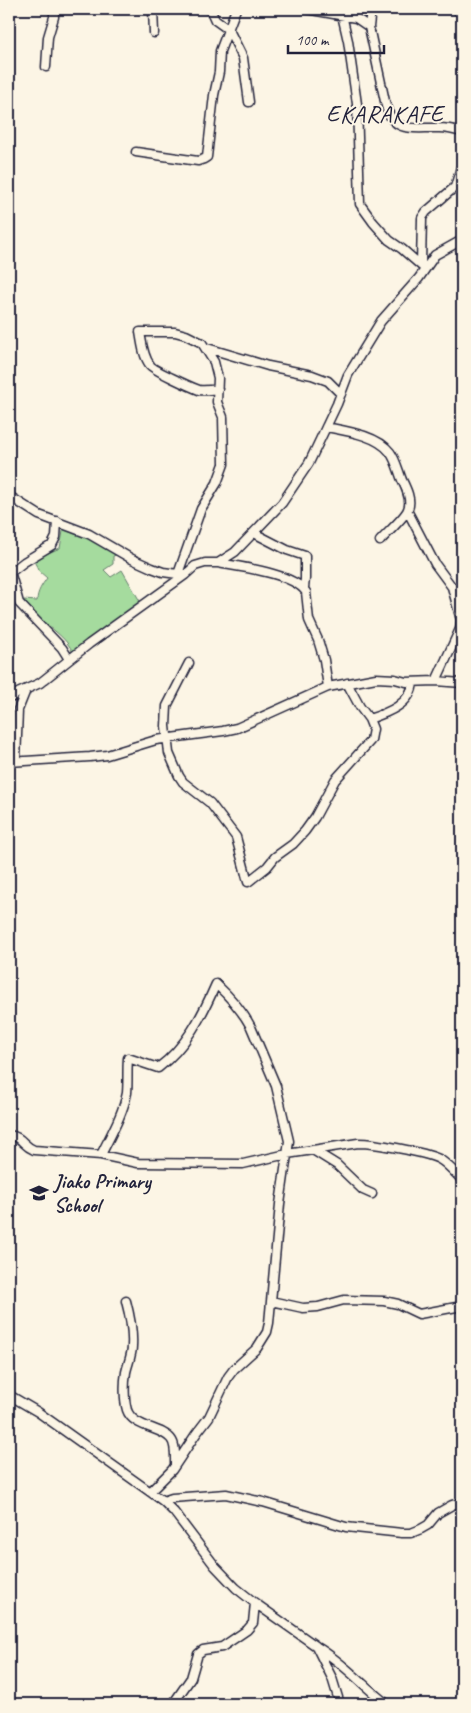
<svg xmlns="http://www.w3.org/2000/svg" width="471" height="1713" viewBox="0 0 471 1713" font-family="Caveat,sans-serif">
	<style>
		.green { fill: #a5db9e; stroke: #647e6c }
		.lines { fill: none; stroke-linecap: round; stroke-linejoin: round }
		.minor-casing { stroke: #22223b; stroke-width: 11 }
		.minor { stroke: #fcf5e5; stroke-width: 8 }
		.labels { text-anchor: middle; stroke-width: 4; stroke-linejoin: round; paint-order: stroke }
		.poi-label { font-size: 21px; font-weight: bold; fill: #22223b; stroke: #fcf5e5; text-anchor: start }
		.quarter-label { font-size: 24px; letter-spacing: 1px; fill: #22223b; stroke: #fcf5e5 }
	</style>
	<rect width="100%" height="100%" fill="#fcf5e5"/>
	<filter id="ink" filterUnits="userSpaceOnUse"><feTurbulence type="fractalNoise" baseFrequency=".02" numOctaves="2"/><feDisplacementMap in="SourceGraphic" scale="10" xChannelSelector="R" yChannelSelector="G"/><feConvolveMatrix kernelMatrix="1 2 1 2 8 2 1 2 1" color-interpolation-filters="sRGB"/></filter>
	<g filter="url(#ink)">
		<!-- green -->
		<path class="green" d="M64,526L118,549L116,555L113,556V564L104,570L111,577L122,570L141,603L73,653C67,637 48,627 37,616C32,612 28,606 24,600L37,601C37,592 42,585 47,578L39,571L34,561L41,556L60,548Z"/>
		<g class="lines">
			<!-- minor casing -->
			<g class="minor-casing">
				<path id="minor" d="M153,9L154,33
					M210,9L215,20L229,30L243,58L249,102
					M306,9L356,18L369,27L386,106C394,135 416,127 439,128C447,128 455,130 462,132
					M455,9L462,11
					M342,15L348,41L357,104L360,204L373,222L389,240L402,249L425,269
					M369,27L371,9
					M46,67L48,37L54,17V9
					M136,152L198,161L204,159L207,157L214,95L219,72L220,51L236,9
					M421,265L422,218L426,212L455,187L462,164
					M207,348L268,366L312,375L328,381L341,394
					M326,427C346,431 377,435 390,452C396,460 398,470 402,480C406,488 412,500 408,509C406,516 387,533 380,541
					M9,496L39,515L89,534L132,559L152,568L163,572L185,575L195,566L205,563H218L235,552L282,503L309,463L337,404L348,375L381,321L419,278L435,255L462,240
					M408,512L435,564L452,587L461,620L460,629L436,681
					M254,533L287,550L305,556V579L304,588
					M218,563C240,567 293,573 306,592L309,620L318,640L324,660L328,687
					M9,568L19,603L62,648L69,659
					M11,572L24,562L52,545L56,537L57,521
					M178,574L201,509L217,483L224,464L223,417L217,402L218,378L214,362L202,343L186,335L175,332H140C142,343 143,356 150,365C153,370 191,387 199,390C205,391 211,390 218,389
					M189,663L167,706L166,726L169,753L179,776L183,782L210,803L236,837L248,882L267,867L275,857L293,844L305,831L315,817L335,780L371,740L373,729L369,719L360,707L347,683
					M9,699L18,693L40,683L89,644L185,575
					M369,719C387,713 412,704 413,682
					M16,761L18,710L26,690
					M9,762L90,757L107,755L156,740L223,731L237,728L328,687L376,678L395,679L406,682L436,681L462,683
					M9,1135C23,1137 22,1145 34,1150L101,1155L138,1163L243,1164L287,1154L358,1143C375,1143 424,1152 439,1159C448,1164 455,1173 462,1180
					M313,1150L337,1165L363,1190L372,1194
					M101,1155C110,1136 123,1114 127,1093C128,1082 127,1069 128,1058L158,1068C186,1047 202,1016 216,984C230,997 242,1010 251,1027L276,1086L289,1141L280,1204L269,1323L267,1332L257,1348L234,1369L228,1377L209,1417L196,1434L172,1470L151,1491
					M126,1301C130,1316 133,1330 132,1346C132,1355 128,1363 126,1372C124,1383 124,1400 127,1410C133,1428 162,1427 171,1439C176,1445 175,1457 175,1465
					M271,1301L303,1308L318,1307L344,1300L384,1301L398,1304L419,1314L462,1306
					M9,1395L38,1412L163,1501L174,1512L215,1566L236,1588L255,1603L316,1646L332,1678L340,1704
					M163,1501L172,1498L226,1494L263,1502L346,1527L402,1533H411L421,1529L428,1525L438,1513L452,1505L462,1502
					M317,1647C343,1662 363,1686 387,1704
					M173,1704L191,1678L198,1654L203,1650L222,1647L247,1630L253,1623L255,1603"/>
			</g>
			<!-- minor -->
			<use href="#minor" class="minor"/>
		</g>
	</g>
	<!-- icons -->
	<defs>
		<g id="school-bare" transform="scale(1.5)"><path d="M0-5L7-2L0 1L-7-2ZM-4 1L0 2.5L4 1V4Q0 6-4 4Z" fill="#22223b" stroke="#fcf5e5" stroke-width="2.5" paint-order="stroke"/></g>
	</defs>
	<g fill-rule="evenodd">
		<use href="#school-bare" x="39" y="1193"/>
	</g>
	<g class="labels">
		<!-- poi labels -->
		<g class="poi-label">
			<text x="54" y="1188">Jiako Primary<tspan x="54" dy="24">School</tspan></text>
		</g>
		<!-- quarter labels -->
		<g class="quarter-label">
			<text x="385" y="122">EKARAKAFE</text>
		</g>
	</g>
	<!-- margin -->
	<rect width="471" height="1713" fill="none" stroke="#fcf5e5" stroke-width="30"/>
	<rect x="15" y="15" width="441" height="1683" fill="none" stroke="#22223b" stroke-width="2" filter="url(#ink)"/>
	<!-- scale -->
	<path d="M288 45v8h96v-8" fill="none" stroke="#22223b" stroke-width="2.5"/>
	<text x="296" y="45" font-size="15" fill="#22223b" stroke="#fcf5e5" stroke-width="4" paint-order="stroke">100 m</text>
</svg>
